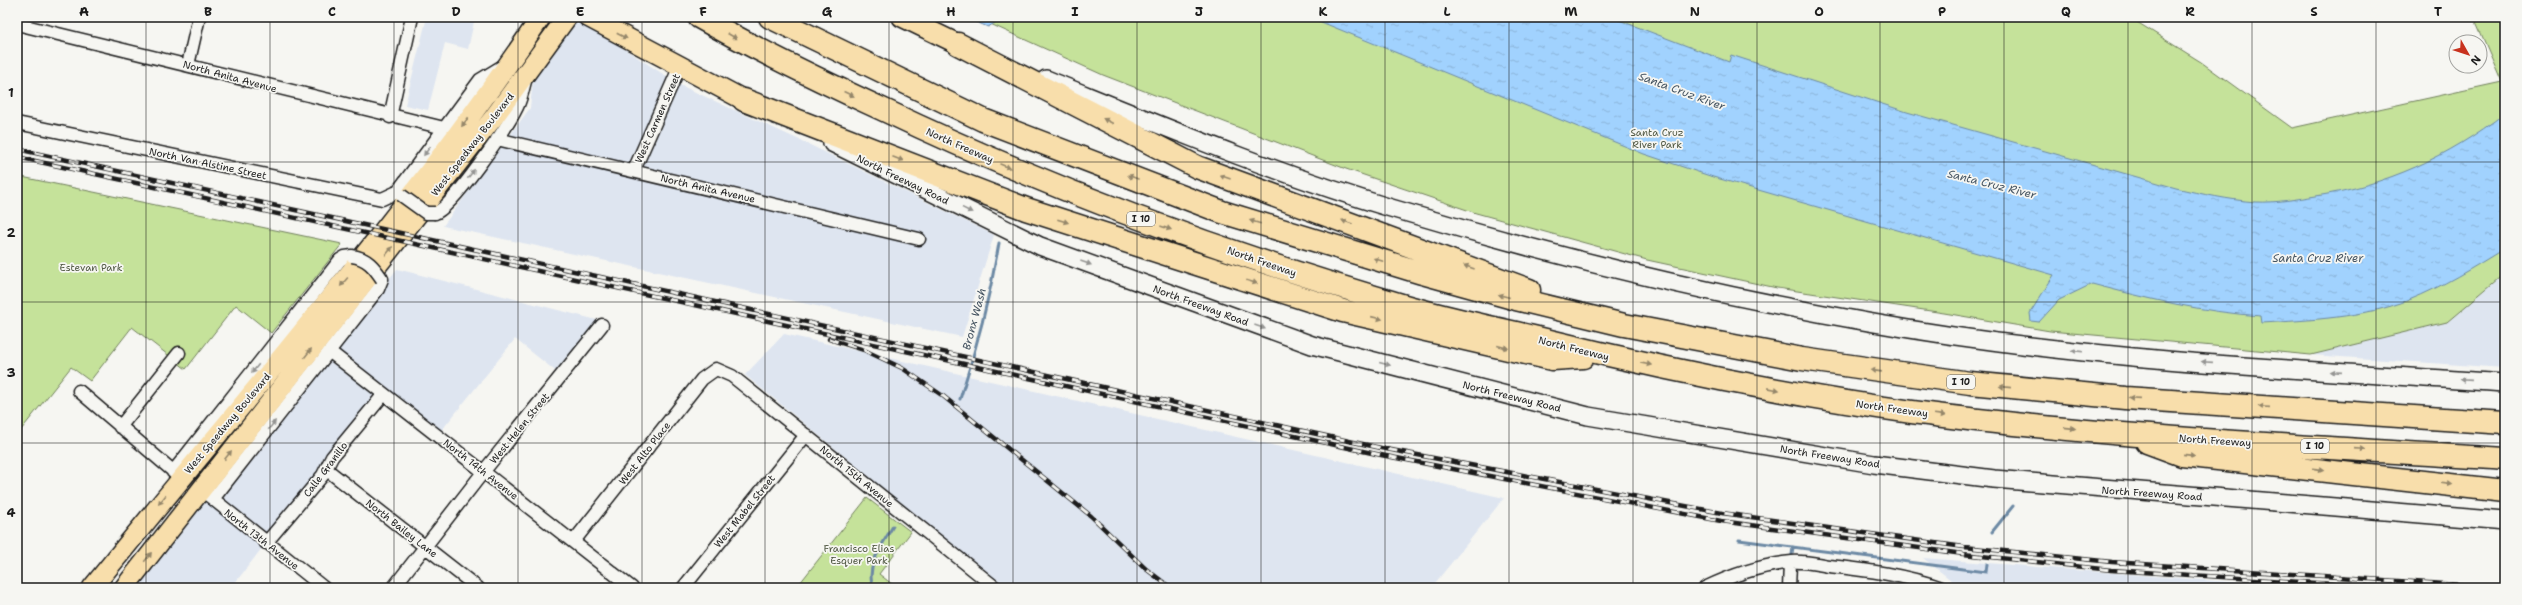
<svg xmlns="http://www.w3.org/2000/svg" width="2522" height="605" viewBox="0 0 2522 605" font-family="'Shantell Sans',sans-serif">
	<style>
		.built { fill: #dee5f0 }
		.green { fill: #c5e29a; stroke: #707f5b }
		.water { fill: url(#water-ripples); stroke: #6c89a4 }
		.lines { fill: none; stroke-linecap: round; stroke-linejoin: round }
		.stream { stroke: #6c89a4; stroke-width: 3 }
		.street-casing { stroke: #1c1c1c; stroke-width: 15 }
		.secondary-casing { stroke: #1c1c1c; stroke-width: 20 }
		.primary-casing { stroke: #1c1c1c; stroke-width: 22 }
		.highway-casing { stroke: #1c1c1c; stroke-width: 25 }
		.street { stroke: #f6f6f2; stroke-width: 12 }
		.secondary { stroke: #f6f6f2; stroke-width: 17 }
		.primary { stroke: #f8deab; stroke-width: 19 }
		.highway { stroke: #f8deab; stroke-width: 22 }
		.rail-casing { stroke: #1c1c1c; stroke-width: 4.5 }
		.rail { stroke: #f6f6f2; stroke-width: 3; stroke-dasharray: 9; stroke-linecap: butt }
		.street-bridge-casing { stroke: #1c1c1c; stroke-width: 15; stroke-linecap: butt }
		.street-bridge { stroke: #f6f6f2; stroke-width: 12 }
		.oneway { fill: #95876b }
		.oneway2 { fill: #949492 }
		.grid { fill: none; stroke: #1c1c1c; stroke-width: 1; stroke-opacity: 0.55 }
		.labels { text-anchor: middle; stroke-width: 3.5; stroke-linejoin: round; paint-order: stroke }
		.shield { fill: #f6f6f2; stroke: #5d5d5c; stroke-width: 1 }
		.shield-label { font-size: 9px; font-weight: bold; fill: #1c1c1c }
		.street-label { font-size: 10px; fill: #1c1c1c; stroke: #f6f6f2 }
		.park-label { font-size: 10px; fill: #4f5742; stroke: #f6f6f2 }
		.water-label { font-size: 11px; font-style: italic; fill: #445360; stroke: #f6f6f2 }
		.neatline { fill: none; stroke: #1c1c1c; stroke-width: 1.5 }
		.grid-label { font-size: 13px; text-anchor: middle; font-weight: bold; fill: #1c1c1c }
	</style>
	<defs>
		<pattern id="water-ripples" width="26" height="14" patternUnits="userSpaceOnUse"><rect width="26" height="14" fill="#a1d2fe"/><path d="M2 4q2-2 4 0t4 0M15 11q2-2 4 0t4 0" fill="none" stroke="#8ab4d9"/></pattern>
	</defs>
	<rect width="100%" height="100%" fill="#f6f6f2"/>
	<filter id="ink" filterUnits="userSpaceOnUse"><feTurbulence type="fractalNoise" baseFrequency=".025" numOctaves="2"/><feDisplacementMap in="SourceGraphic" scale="8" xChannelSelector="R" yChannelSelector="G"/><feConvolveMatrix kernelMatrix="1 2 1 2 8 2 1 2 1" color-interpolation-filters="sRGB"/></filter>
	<g filter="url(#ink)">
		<!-- built -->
		<path class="built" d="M427,17H475L468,49L445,43L428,110L405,105Z
			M575,17L680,85L804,142L994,235L962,337L443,226L530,108L533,79Z
			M397,269L597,320L558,373L515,339L441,431L334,348Z
			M2505,273V368L2311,355L2447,322Z
			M784,334L1504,498L1431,588H1005L745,375Z
			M328,354L381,395L231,588H129L199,497L212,505Z
			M1923,558L2305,588H1961Z"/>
		<!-- green -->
		<path class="green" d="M975,17H2129L2201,62L2292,128L2502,82L2474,17H2505V273L2447,322L2311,355L2050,331L1944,313L1777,288L1647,260L1476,213L1346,169L1103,75Z
			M17,176L342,244L271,333L236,305L186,369L132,327L90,381L71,367L17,435Z
			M867,498L911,532L879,574L897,588H796Z"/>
		<!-- water -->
		<path class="water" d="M964,17H996L998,21L988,27Z
			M1309,17H1611L1729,62L1731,55L1907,112L2176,188C2202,194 2229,200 2256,202C2276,203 2297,199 2316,196C2387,185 2448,157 2505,113V248C2474,267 2442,287 2409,300C2362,318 2311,320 2262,323L2261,316C2202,312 2149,299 2092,284L2059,300L2039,322L2031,321L2030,313L2054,275L1713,177L1644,154Z"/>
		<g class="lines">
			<!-- stream -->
			<path class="stream" d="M960,399C977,347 990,296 999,243
				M1992,532L2013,506
				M1739,540L1986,572L1987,564
				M1792,555L1793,547
				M873,588C865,566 883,544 893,526"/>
			<!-- street casing -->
			<g class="street-casing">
				<path id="street" d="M17,24L444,128
					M188,65L199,17
					M390,117L412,17
					M17,123L382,199L397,192L480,80L503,66
					M497,139L919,239
					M634,170L680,66
					M435,213C452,208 508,126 517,107C521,99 523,89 525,81
					M329,351L632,588
					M79,391L180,477
					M120,427L179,353
					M326,469L478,588
					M173,472L340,260L345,257L352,256
					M208,495L324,588
					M213,499L378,289L382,279
					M574,541L702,379L716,369L732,376L996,588
					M266,543L323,475L332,457L384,394
					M393,588L484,471L602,325
					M683,588L806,435
					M1705,588C1732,575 1762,565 1792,562C1804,561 1817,564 1829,566C1867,570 1905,575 1942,588
					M1789,588L1790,563"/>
			</g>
			<!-- secondary casing -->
			<g class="secondary-casing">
				<path id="secondary" d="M1046,79C1160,125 1274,173 1391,208C1548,255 1707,294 1868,322C2078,360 2292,369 2505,383
					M832,143L1040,246L1312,345L1588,416L1874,464L1994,479L2505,521"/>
			</g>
			<!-- primary casing -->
			<g class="primary-casing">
				<path id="primary" d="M588,17L744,100
					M902,17L958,44
					M92,588C244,400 405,217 541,17
					M124,588L494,117L567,17"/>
			</g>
			<!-- highway casing -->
			<g class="highway-casing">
				<path id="highway" d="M699,17C759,51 821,81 884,110C1052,190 1226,254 1405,306C1447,318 1490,327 1533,337C1658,368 1785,394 1912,412C2109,438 2308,446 2505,459
					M770,17L983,120L1222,212L1422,273L1516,299L1624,325L1802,359L1970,383L2125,398L2505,423
					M958,44L1197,167L1529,290
					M744,100L1026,209L1343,311L1552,359L1583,357
					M2147,442L2182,455L2505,491"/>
			</g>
			<!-- street -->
			<use href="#street" class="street"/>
			<!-- secondary -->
			<use href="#secondary" class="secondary"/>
			<!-- primary -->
			<use href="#primary" class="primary"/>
			<!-- highway -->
			<use href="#highway" class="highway"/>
			<!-- rail casing -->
			<g class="rail-casing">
				<path id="rail" d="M17,149L1381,448L1722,513L1964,547L2112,562L2505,588
					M17,157L1381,455L1721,521L1963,554L2111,570L2397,588
					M829,339L864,350L902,368L943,396L1091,516L1146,569L1171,588"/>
			</g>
			<!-- rail -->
			<use href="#rail" class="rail"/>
			<!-- street-bridge casing -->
			<g class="street-bridge-casing">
				<path id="street-bridge" d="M401,195L426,213H435
					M352,256C367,258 374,267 382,279"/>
			</g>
			<!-- street-bridge -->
			<use href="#street-bridge" class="street-bridge"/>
		</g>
		<!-- one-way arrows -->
		<defs><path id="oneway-solid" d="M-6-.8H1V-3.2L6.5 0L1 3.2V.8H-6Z"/></defs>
		<g class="oneway">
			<use href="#oneway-solid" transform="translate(622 36) rotate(28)"/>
			<use href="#oneway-solid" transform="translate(732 36) rotate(30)"/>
			<use href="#oneway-solid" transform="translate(849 94) rotate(25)"/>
			<use href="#oneway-solid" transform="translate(1108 121) rotate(-153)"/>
			<use href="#oneway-solid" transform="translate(465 122) rotate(127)"/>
			<use href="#oneway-solid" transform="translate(898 159) rotate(21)"/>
			<use href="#oneway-solid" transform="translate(1005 166) rotate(23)"/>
			<use href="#oneway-solid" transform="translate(1133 177) rotate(-159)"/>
			<use href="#oneway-solid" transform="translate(1225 177) rotate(-160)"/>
			<use href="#oneway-solid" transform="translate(1063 221) rotate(18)"/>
			<use href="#oneway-solid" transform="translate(1255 222) rotate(-163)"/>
			<use href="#oneway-solid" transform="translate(1347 222) rotate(-160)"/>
			<use href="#oneway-solid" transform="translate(1166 228) rotate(19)"/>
			<use href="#oneway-solid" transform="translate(389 251) rotate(-52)"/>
			<use href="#oneway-solid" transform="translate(1379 260) rotate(-163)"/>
			<use href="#oneway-solid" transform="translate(1469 267) rotate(-160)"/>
			<use href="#oneway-solid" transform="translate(344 282) rotate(130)"/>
			<use href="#oneway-solid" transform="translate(1252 282) rotate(18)"/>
			<use href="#oneway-solid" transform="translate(1504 296) rotate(-165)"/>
			<use href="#oneway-solid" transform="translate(1377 318) rotate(13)"/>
			<use href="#oneway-solid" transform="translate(1503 347) rotate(14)"/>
			<use href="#oneway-solid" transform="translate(308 353) rotate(-52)"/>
			<use href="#oneway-solid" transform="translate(1646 364) rotate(11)"/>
			<use href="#oneway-solid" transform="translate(1876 371) rotate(-172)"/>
			<use href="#oneway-solid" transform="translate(2005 387) rotate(-174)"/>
			<use href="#oneway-solid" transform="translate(1774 389) rotate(11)"/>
			<use href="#oneway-solid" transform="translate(2134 398) rotate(-176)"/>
			<use href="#oneway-solid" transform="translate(2264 407) rotate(-176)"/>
			<use href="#oneway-solid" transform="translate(1940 415) rotate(7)"/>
			<use href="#oneway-solid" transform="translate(2070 428) rotate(6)"/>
			<use href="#oneway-solid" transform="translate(2360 449) rotate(4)"/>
			<use href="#oneway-solid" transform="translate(228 455) rotate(-52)"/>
			<use href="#oneway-solid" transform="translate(2189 455) rotate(6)"/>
			<use href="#oneway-solid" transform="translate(2318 469) rotate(6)"/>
			<use href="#oneway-solid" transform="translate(2447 484) rotate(7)"/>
			<use href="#oneway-solid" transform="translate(162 500) rotate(129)"/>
			<use href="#oneway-solid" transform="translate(148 557) rotate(-52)"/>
		</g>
		<g class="oneway2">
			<use href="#oneway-solid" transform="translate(427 151) rotate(126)"/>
			<use href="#oneway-solid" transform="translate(471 174) rotate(-53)"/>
			<use href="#oneway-solid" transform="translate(967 210) rotate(26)"/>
			<use href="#oneway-solid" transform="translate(1086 263) rotate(20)"/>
			<use href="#oneway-solid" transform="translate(1260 327) rotate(20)"/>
			<use href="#oneway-solid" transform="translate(2077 351) rotate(-174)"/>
			<use href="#oneway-solid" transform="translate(2207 362) rotate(-176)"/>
			<use href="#oneway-solid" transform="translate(1385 364) rotate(14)"/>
			<use href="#oneway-solid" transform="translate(255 369) rotate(128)"/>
			<use href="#oneway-solid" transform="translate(2336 372) rotate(-176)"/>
			<use href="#oneway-solid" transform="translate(2466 380) rotate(-176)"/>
			<use href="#oneway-solid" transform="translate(272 425) rotate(-52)"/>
		</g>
	</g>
	<!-- grid -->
	<path class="grid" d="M146,17V588M270,17V588M394,17V588M518,17V588M642,17V588M765,17V588M889,17V588M1013,17V588M1137,17V588M1261,17V588M1385,17V588M1509,17V588M1633,17V588M1757,17V588M1880,17V588M2004,17V588M2128,17V588M2252,17V588M2376,17V588M17,162H2505M17,302H2505M17,443H2505"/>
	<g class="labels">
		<!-- shield labels -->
		<g class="shield">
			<rect x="1127" y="212" width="28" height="14" rx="3"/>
			<rect x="1947" y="375" width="28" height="14" rx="3"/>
			<rect x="2301" y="439" width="28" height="14" rx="3"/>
		</g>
		<g class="shield-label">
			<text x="1141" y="222">I 10</text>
			<text x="1961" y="385">I 10</text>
			<text x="2315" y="449">I 10</text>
		</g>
		<!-- street labels -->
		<g class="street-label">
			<text transform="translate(230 76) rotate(15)" y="4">North Anita Avenue</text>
			<text transform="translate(657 118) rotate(-66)" y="4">West Carmen Street</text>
			<text transform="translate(472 144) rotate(-52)" y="4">West Speedway Boulevard</text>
			<text transform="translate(960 145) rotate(24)" y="4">North Freeway</text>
			<text transform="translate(208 163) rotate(12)" y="4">North Van Alstine Street</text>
			<text transform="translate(903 179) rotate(26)" y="4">North Freeway Road</text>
			<text transform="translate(708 188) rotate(13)" y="4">North Anita Avenue</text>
			<text transform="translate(1262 261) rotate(19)" y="4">North Freeway</text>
			<text transform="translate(1201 305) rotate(20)" y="4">North Freeway Road</text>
			<text transform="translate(1574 348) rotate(14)" y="4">North Freeway</text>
			<text transform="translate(1512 396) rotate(14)" y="4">North Freeway Road</text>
			<text transform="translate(1892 408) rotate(8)" y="4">North Freeway</text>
			<text transform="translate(227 423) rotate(-50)" y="4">West Speedway Boulevard</text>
			<text transform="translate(519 428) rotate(-51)" y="4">West Helen Street</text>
			<text transform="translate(2215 440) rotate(4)" y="4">North Freeway</text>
			<text transform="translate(644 453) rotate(-52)" y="4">West Alto Place</text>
			<text transform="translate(1830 456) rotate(9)" y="4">North Freeway Road</text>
			<text transform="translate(325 469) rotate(-53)" y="4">Calle Granillo</text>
			<text transform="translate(481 469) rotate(38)" y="4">North 14th Avenue</text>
			<text transform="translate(857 476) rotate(39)" y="4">North 15th Avenue</text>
			<text transform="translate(2152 493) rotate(4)" y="4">North Freeway Road</text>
			<text transform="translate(744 511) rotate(-51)" y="4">West Mabel Street</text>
			<text transform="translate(402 528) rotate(38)" y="4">North Bailey Lane</text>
			<text transform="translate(262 539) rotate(38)" y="4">North 13th Avenue</text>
		</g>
		<!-- park labels -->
		<g class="park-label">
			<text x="1657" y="136">Santa Cruz<tspan x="1657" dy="12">River Park</tspan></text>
			<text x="91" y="271">Estevan Park</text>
			<text x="859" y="552">Francisco Elias<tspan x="859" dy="12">Esquer Park</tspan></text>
		</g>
		<!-- water labels -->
		<g class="water-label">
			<text transform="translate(1682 91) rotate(20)" y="4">Santa Cruz River</text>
			<text transform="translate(1992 184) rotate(14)" y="4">Santa Cruz River</text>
			<text x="2318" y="262">Santa Cruz River</text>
			<text transform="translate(974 319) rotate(-75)" y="4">Bronx Wash</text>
		</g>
	</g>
	<!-- margin -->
	<rect width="2522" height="605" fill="none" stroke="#f6f6f2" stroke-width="44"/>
	<!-- north arrow -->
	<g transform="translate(2468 54) rotate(129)"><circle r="19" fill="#f6f6f2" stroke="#9f9f9c"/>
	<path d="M0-3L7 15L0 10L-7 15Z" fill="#c8321e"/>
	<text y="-6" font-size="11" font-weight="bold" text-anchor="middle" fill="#1c1c1c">N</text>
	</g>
	<rect x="22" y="22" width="2478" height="561" class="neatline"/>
	<g class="grid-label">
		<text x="84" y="16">A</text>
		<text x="208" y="16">B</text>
		<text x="332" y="16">C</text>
		<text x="456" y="16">D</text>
		<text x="580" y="16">E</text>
		<text x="703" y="16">F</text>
		<text x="827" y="16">G</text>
		<text x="951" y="16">H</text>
		<text x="1075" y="16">I</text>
		<text x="1199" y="16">J</text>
		<text x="1323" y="16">K</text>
		<text x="1447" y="16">L</text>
		<text x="1571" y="16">M</text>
		<text x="1695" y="16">N</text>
		<text x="1819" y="16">O</text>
		<text x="1942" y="16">P</text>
		<text x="2066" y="16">Q</text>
		<text x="2190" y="16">R</text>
		<text x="2314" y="16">S</text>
		<text x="2438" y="16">T</text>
		<text x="11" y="97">1</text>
		<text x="11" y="237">2</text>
		<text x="11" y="377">3</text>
		<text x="11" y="517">4</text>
	</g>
</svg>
